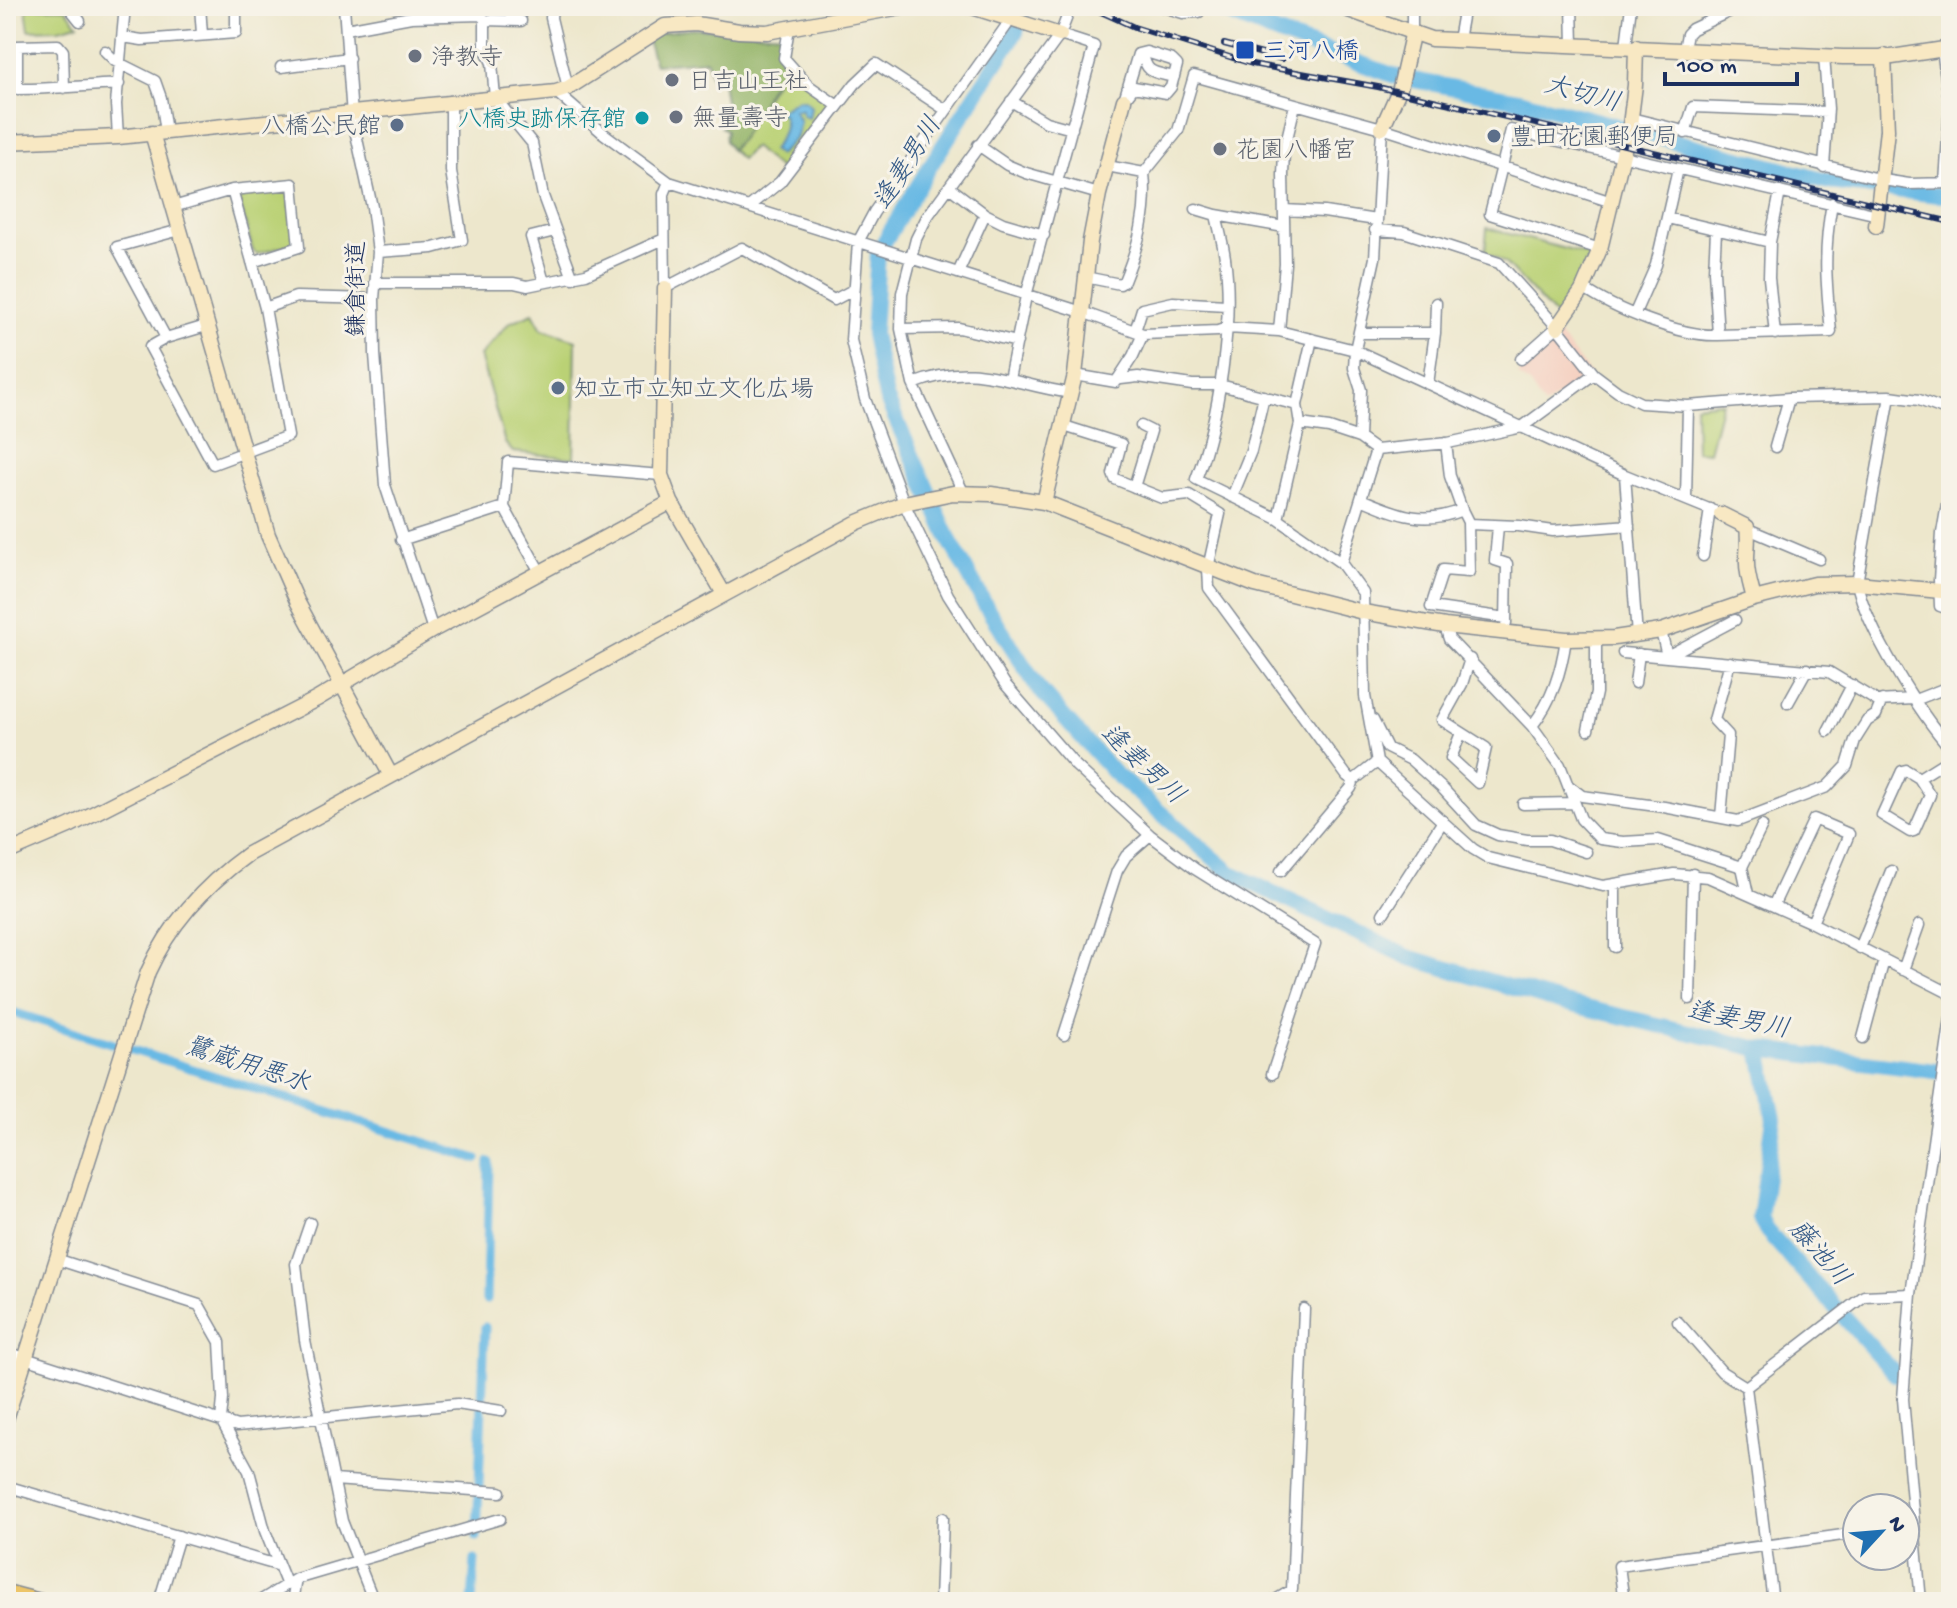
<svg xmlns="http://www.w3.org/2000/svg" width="1957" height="1608" viewBox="0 0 1957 1608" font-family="'Gochi Hand','Klee One',sans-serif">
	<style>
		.built { fill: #f5d2c2 }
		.green { fill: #bad175; stroke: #6a806a; stroke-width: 2 }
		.forest { fill: #93b366; stroke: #577162; stroke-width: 2 }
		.water { fill: #69b9e4; stroke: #4274a1; stroke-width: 2 }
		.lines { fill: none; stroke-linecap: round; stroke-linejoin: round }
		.canal { stroke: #69b9e4; stroke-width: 9 }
		.river { stroke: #69b9e4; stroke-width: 16 }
		.street-casing { stroke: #848b95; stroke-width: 13 }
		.secondary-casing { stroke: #848b95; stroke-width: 17 }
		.primary-casing { stroke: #848b95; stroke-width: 19 }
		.street { stroke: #fff; stroke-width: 10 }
		.secondary { stroke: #f8e8c3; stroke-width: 14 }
		.primary { stroke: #edc569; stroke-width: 16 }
		.rail-casing { stroke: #1b2f5e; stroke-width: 6 }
		.rail { stroke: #f7f3e8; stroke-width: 3; stroke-dasharray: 9; stroke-linecap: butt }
		.transit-dot { fill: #1a4fb4; stroke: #f7f3e8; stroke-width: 3 }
		.worship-dot { fill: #6b7280; stroke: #f7f3e8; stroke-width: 3 }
		.culture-dot { fill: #0f9aa8; stroke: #f7f3e8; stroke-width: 3 }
		.service-dot { fill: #5c6f8a; stroke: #f7f3e8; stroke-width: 3 }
		.labels { text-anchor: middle; stroke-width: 6; stroke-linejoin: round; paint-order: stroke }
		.transit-label { font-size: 24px; fill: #164399; stroke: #f7f3e8; text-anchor: start }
		.worship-label { font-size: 24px; fill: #5b616d; stroke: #f7f3e8; text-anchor: start }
		.culture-label { font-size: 24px; fill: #0d838f; stroke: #f7f3e8; text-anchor: end }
		.service-label { font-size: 24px; fill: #4e5e75; stroke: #f7f3e8; text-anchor: start }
		.street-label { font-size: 24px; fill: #1b2f5e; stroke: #f7f3e8 }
		.water-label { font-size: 26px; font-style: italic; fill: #325886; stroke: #f7f3e8 }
	</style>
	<rect width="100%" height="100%" fill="#f7f3e8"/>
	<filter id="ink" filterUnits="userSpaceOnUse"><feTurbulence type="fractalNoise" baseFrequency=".0125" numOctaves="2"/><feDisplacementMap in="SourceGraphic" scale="16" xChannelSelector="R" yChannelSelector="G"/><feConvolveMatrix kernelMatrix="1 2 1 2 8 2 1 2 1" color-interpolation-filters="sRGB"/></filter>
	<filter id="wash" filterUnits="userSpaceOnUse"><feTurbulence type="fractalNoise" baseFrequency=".006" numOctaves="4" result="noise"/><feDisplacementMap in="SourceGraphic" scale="32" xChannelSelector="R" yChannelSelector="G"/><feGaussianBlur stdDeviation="1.8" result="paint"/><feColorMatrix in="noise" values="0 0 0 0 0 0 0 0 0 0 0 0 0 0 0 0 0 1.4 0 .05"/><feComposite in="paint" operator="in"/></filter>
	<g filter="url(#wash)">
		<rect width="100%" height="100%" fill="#ede7cc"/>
		<!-- built -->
		<path class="built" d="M1556,331L1590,374L1544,406L1530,385L1518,375L1530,363L1526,357Z"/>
		<!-- green -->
		<path class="green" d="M26,8H62L66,9L78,24L59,29L29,30Z
			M787,65L830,103L831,110L783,172L753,147L741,159L731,150C753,124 766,92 787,65Z
			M286,189L289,191L294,240L292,244L257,254L253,251L238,196L240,193Z
			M1487,228L1591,256L1576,288L1556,317L1506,264L1485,252Z
			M533,313L542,329L576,340L574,458L513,452L505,443L480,356L509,323Z
			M1722,402L1709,452L1696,451L1695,405Z"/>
		<!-- forest -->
		<path class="forest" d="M692,28L785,34L787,65L771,86L742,137L731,150L725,141L726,130L721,127L727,114L721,74L711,77L707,60L655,64L647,40L658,33Z"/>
		<!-- water -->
		<path class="water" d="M798,99L806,101L811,107L809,118L803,116L801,110H794L800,122L796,137L779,155L772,150C780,139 791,123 779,111Z"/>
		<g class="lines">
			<!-- canal -->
			<path class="canal" d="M6,1010L477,1159
				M486,1300L489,1162
				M477,1537L485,1327
				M472,1602L475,1560"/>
			<!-- river -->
			<path class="river" d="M1023,6L1016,32L930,166L878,252L873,334L886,397L951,543L987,608L1038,688L1113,772L1231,873L1408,957L1560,1002L1760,1049L1951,1073
				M1210,6L1284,36L1398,77L1518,100L1830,182L1938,195L1951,194
				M1760,1049L1774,1119L1760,1218L1766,1230L1895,1374"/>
		</g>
	</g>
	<g filter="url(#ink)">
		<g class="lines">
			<!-- street casing -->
			<g class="street-casing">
				<path id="street" d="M6,6H8
					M68,6L80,21
					M200,6L202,34
					M344,6L352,116L372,207L378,252L374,299L375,354L385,485L433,630
					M552,6L551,18L568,88
					M1012,6L1007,25L874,212L858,242L851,340L865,399L904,503L948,595L1005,684L1075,765L1150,835L1195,869L1315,944L1272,1074
					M1161,6L1183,13L1199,12L1201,6
					M1572,6L1573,45
					M485,20V48L492,63L495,98L532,143L543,196L573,278
					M789,28L784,58L808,85L838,106
					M346,29L411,17L481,15L485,20L521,21
					M1412,35V6
					M123,37L142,40L236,33V6
					M1458,40L1464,6
					M1626,46L1631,6
					M1684,49L1687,34L1692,29L1741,6
					M1942,49L1950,106L1945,183
					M105,51L115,61L155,81L161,98L166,132
					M1146,52L1172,60L1177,65L1171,87L1166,93L1134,87L1124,100L1138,54Z
					M1143,53C1146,74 1154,72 1174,77
					M281,67L349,58
					M64,88L63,51L58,45L17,46V89C51,89 85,86 119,84
					M556,92L603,133L669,182L1082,312L1143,334L1218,331L1227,328L1279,331L1355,350L1625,475L1721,514
					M1011,101L1046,122L1072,129
					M1631,118L1883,180L1909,184L1951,183
					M1685,133L1693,107L1827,112
					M118,137L116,104L125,6
					M978,145L1007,165L1026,173L1099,194
					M1107,166L1144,173
					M1824,167L1828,109L1824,56
					M669,182L664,194L665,288L742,248L834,300L853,290
					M949,187L985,214L1003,223L1044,235
					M232,190L293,184L299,247L252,262
					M173,207L232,190L265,308L288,436L213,464L150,347L166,338L117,247L180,230
					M749,207L780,182L855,84L876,64L946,110
					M1196,209L1216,215C1219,229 1223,243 1225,258C1234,320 1219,420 1196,479L1278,519L1341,563L1363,593L1365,696L1377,762L1473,849L1488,858L1603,886L1674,874L1708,877L1812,923L1951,994
					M1284,210L1324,212L1376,220
					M1216,215L1284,227
					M1667,218L1770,242L1780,192
					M1375,230L1404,232L1499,263L1557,327L1594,374L1618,392L1641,403L1688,406L1789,398L1890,396L1919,400L1951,412
					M1770,242L1769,278L1775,334
					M1600,249L1490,214L1511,130L1878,215
					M378,252L433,248L462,240L451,171V101
					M958,273L985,214
					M1085,277L1120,284L1124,281C1139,244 1148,212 1144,173L1178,131L1194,76L1382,128L1612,202
					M544,282L531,237L555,231
					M375,283H514L527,286L586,274L664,239
					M1583,288C1613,309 1682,337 1718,335L1714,271L1716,231
					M265,308L296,297L374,299
					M1635,313L1656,265L1678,169
					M901,329L959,328L1017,342
					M1135,331L1142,309L1173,302L1226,305
					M1279,331L1285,264L1283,175L1284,151L1295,105
					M1359,333H1435
					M1718,335L1831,332C1826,282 1823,252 1832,203
					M166,338L206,326
					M1521,359L1557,327
					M1075,375L1116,382L1133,356L1143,334
					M1009,379L1026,296L1094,46L1060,35
					M1121,379L1138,377L1192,385H1220L1297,405
					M913,384C975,359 1011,385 1071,393
					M1428,384L1435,333L1436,303
					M1890,396L1857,583C1866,628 1920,714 1951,749
					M1300,424L1329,428L1359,438L1376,450L1448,443L1522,427L1594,374
					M1064,426L1121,444L1113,474L1115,479L1162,498L1189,495L1220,514L1208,568L1209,588L1347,776L1354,780L1377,762
					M1359,438L1361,390L1354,368L1355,350L1375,258L1382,128
					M1446,443L1450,476L1462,510
					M1775,447L1789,398
					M1625,475L1637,636
					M1134,487L1151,431L1141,426
					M964,494L913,384L901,329L902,293L916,239L927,217L1060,35L1071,6
					M1232,497L1251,451L1264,396
					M1361,499C1397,514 1423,526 1462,510L1469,524L1519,526L1553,531L1629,525
					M1686,499L1688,406
					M1278,519L1300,424L1297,405L1312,339
					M1468,523L1469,572L1443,570L1431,607L1506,618
					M1498,526L1495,560L1507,564L1506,623
					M1748,529L1819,559
					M401,540L504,507
					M1703,556L1710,509
					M1341,563L1376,450
					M540,572L504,507L508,462L661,475
					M1951,577L1939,580L1940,606L1951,610
					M1939,580L1942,533L1951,481
					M1445,626L1449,639L1532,726L1560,765L1581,819L1600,839L1623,842L1658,840L1742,867
					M1661,631L1667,656L1735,620
					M1623,653L1829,672L1877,701L1914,699
					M1635,683L1639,654
					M1915,700L1951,686
					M1788,703L1807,669
					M1373,720L1387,748L1411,760L1443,789L1476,825L1498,835L1527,840H1550L1586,852
					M1532,726C1553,699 1561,672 1566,639
					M1588,730L1596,693V639
					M1828,731L1852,685
					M1461,733L1451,758L1478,783L1486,748L1442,720L1462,684L1470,659
					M1906,770L1919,778L1930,795L1914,831L1910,832L1882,815L1902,771Z
					M1919,778L1951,758
					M1569,786L1582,796L1664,807L1738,821L1827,787L1847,766L1855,740L1867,721L1876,715L1882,700
					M1523,804L1573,803
					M1721,817L1728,735L1714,720L1730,662
					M1281,871L1351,788L1354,780
					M1615,884V947
					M1748,894L1742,867L1762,826
					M1774,904L1814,819L1849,834L1812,923
					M1383,914L1443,821
					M1860,948L1891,871
					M1903,970L1919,925
					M1690,999L1693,874
					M1064,1035L1117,871L1126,856L1150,835
					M1863,1038L1884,960
					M310,1223L296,1264L305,1340L342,1521L374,1602
					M56,1259L199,1305L220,1342L223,1399L221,1420L249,1471L265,1531L286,1583
					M1678,1322L1722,1372L1746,1387
					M6,1352L237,1426L457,1404L501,1411
					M1746,1387L1773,1602
					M1746,1387L1864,1296L1911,1294
					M334,1480L500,1492
					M6,1486L277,1565
					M159,1602L179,1536
					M258,1602L296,1579L500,1519
					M292,1602L296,1579
					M940,1602L943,1518
					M1272,1602L1292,1590L1304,1309
					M1624,1602L1619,1566L1857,1533
					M1921,1602L1903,1399L1911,1294L1951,1018"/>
			</g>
			<!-- secondary casing -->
			<g class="secondary-casing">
				<path id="secondary" d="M969,6L1060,35
					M1337,6L1431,39L1843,57H1892L1951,48
					M1382,128L1400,88L1412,35
					M152,133L268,535L297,601L391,776
					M6,142L118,137L556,92L568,88L665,26L696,24L739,31L767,32L906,6
					M1876,226L1887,130L1884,56
					M665,288L661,475L671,502L724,594
					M1557,327L1582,291L1600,249L1630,125L1635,85L1636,47
					M1044,502L1075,375L1090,241L1099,194L1124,100
					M1721,514L1747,527C1749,539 1747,548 1747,559C1746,573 1751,586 1754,599
					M6,853L69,826L317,699L433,630L671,502
					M6,1419L148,972C170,923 205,885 248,854L856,523L904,503L953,493L991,494L1044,502L1255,585L1363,612L1445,626L1566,639L1614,638L1661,631L1754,599L1814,584L1857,583L1951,592"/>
			</g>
			<!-- primary casing -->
			<g class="primary-casing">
				<path id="primary" d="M6,1593L40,1602"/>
			</g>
			<!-- street -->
			<use href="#street" class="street"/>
			<!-- secondary -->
			<use href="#secondary" class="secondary"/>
			<!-- primary -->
			<use href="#primary" class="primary"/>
			<!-- rail casing -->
			<g class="rail-casing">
				<path id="rail" d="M1088,6L1134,27L1252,64L1378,87L1951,222
					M1224,44L1282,59"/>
			</g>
			<!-- rail -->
			<use href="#rail" class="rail"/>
		</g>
	</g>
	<!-- markers -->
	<rect class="transit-dot" x="1235" y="40" width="20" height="20" rx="4"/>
	<g class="worship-dot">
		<circle cx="415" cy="56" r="8"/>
		<circle cx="672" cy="80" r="8"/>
		<circle cx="676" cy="117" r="8"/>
		<circle cx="1220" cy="149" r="8"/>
	</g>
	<circle class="culture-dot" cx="642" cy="118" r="8"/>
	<g class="service-dot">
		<circle cx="397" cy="125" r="8"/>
		<circle cx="1494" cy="136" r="8"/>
		<circle cx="558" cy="388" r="8"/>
	</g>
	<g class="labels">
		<!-- transit labels -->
		<g class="transit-label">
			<text x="1263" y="58">三河八橋</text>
		</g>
		<!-- worship labels -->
		<g class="worship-label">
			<text x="431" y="64">浄教寺</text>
			<text x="688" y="88">日吉山王社</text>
			<text x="692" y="125">無量壽寺</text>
			<text x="1236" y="157">花園八幡宮</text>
		</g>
		<!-- culture labels -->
		<g class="culture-label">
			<text x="626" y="126">八橋史跡保存館</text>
		</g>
		<!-- service labels -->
		<g class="service-label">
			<text x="381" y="133" text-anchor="end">八橋公民館</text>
			<text x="1510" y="144">豊田花園郵便局</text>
			<text x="574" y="396">知立市立知立文化広場</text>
		</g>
		<!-- street labels -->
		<g class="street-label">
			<text transform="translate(355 289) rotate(-90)" y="8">鎌倉街道</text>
		</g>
		<!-- water labels -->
		<g class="water-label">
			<text transform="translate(1583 92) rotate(15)" y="9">大切川</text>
			<text transform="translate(906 162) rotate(-58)" y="9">逢妻男川</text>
			<text transform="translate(1144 763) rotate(43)" y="9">逢妻男川</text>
			<text transform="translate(1739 1018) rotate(11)" y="9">逢妻男川</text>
			<text transform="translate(248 1063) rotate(18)" y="9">鷺蔵用悪水</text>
			<text transform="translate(1821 1252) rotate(49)" y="9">藤池川</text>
		</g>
	</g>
	<!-- margin -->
	<rect width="1957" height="1608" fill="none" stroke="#f7f3e8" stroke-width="32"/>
	<!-- north arrow -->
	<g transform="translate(1881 1532) rotate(64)"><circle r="38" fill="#f7f3e8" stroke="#9fa5b1" stroke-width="2"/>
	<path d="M0-6L14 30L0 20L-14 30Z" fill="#1f6fb2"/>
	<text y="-12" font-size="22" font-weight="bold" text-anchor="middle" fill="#1b2f5e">N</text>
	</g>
	<!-- scale -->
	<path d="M1665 72v12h132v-12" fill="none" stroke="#1b2f5e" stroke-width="4"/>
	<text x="1677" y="72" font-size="24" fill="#1b2f5e" stroke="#f7f3e8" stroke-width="6" paint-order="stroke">100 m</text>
</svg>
